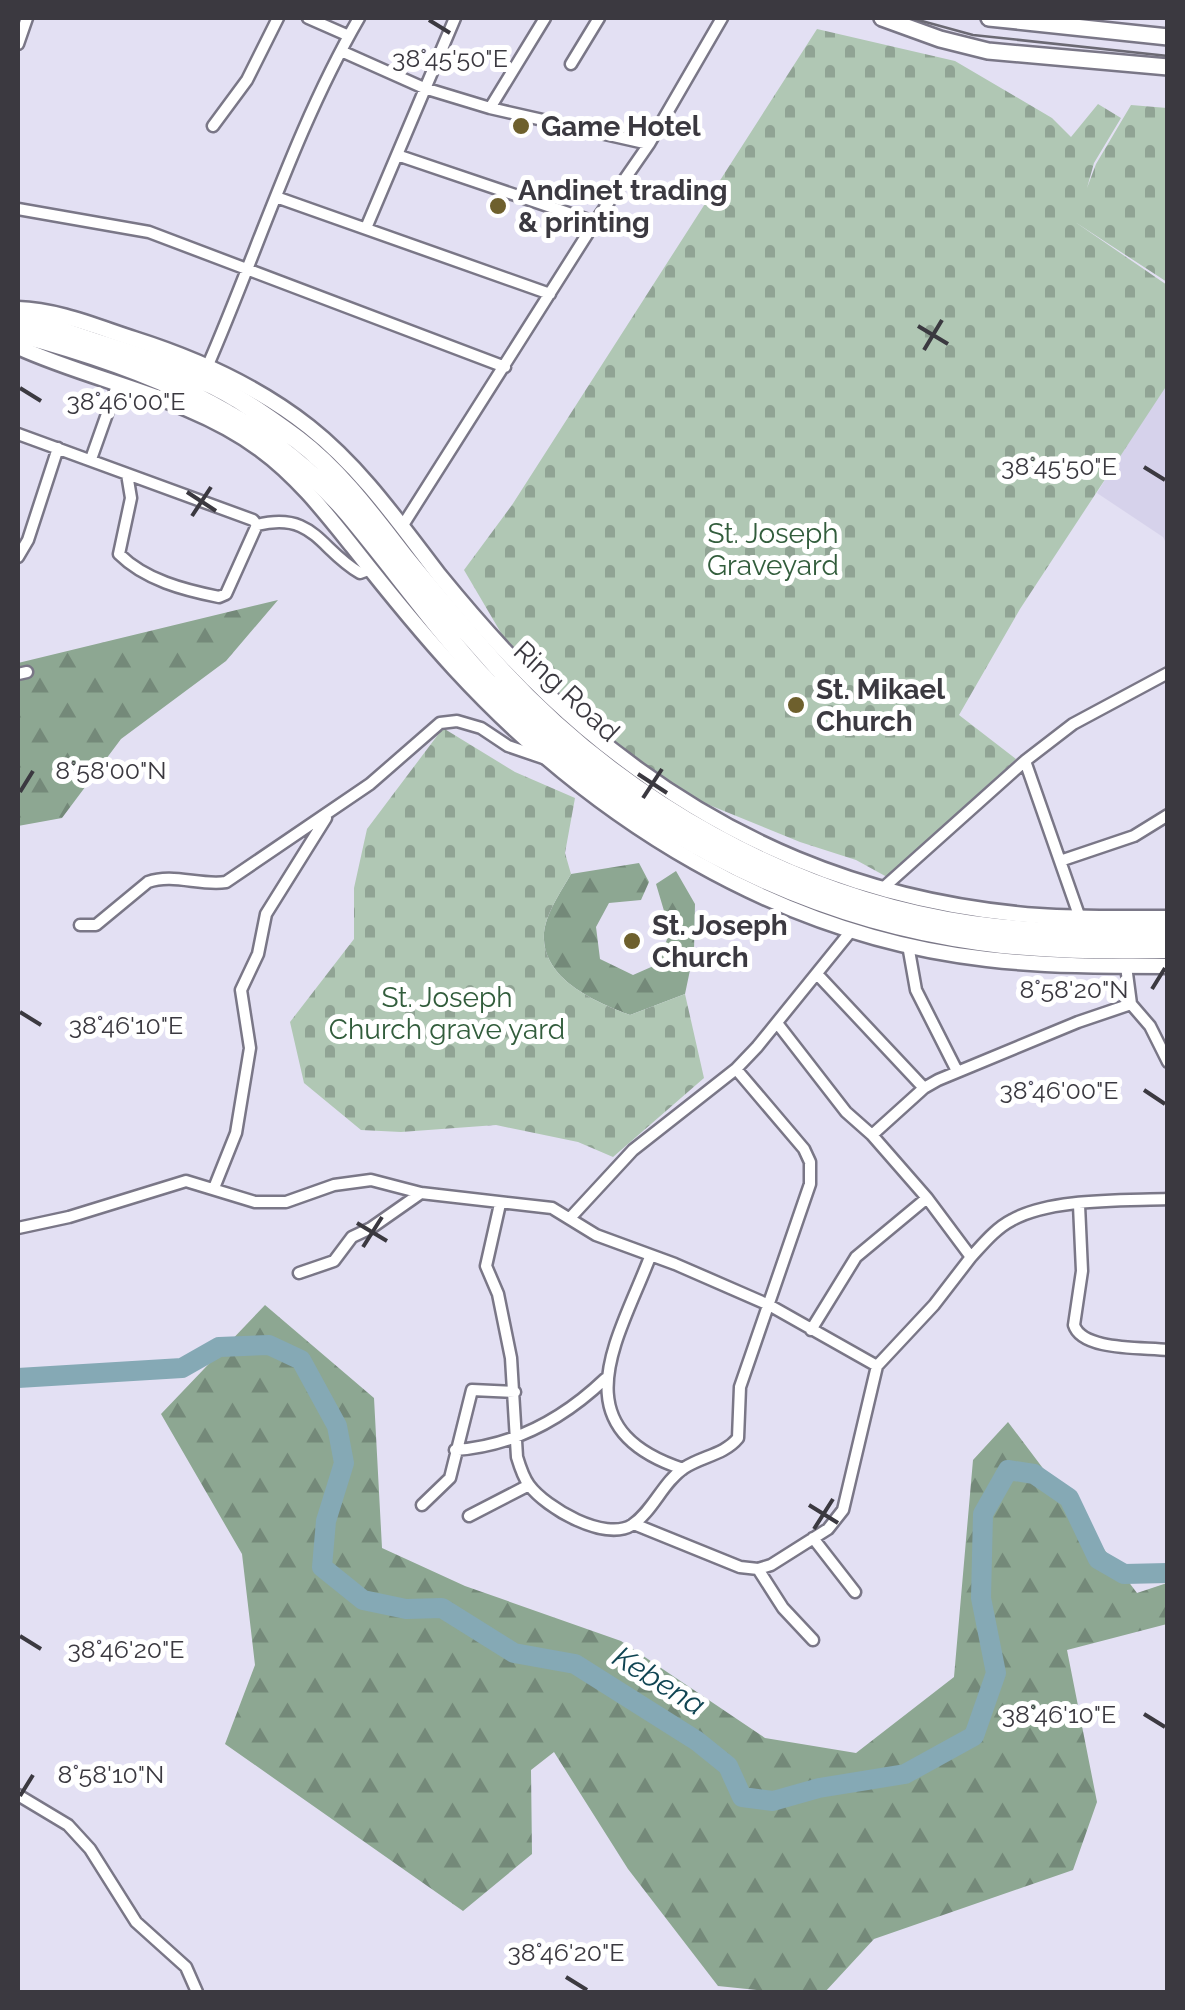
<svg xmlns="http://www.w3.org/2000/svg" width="1185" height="2010" viewBox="0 0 1185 2010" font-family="Raleway,sans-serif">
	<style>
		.built { fill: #d6d2eb }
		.forest { fill: url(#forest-firs) }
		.cemetery { fill: url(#cemetery-stones) }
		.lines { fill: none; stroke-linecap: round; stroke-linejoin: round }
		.river { stroke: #85a9b5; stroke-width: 20 }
		.street-casing { stroke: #7a7787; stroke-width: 15 }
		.secondary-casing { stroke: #7a7787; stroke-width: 19 }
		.primary-casing { stroke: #7a7787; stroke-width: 20 }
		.highway-casing { stroke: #7a7787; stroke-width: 22 }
		.street { stroke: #fff; stroke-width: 10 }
		.secondary { stroke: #fff; stroke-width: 14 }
		.primary { stroke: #fff; stroke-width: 15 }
		.highway { stroke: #fff; stroke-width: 18 }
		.tram { stroke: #6b6973; stroke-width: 2.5 }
		.ticks { fill: none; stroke: #3b3940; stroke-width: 4 }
		.poi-dot { fill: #6e602d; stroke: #fff; stroke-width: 4 }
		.labels { text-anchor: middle; stroke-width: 10; stroke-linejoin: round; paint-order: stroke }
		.poi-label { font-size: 28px; font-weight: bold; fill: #3b3940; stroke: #fff; text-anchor: start }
		.park-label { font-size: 28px; fill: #325d3c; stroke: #fff }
		.street-label { font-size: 28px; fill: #3b3940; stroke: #fff }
		.water-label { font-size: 30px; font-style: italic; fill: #104553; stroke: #fff }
		.ticks-label { font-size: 25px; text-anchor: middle; fill: #3b3940; stroke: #fff; stroke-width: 10; stroke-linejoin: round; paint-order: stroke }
	</style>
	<defs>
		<pattern id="forest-firs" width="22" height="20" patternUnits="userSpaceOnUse" patternTransform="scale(2.5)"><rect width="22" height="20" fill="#8da792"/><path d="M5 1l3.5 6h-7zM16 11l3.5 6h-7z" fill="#748979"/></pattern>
		<pattern id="cemetery-stones" width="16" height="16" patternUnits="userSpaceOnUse" patternTransform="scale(2.5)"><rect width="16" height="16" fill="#b0c7b4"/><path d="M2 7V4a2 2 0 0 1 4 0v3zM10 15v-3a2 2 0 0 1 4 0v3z" fill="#90a394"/></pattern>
	</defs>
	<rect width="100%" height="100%" fill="#e3e0f3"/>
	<!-- built -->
	<path class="built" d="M1167,380V545L1163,537L1097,493Z"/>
	<!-- forest -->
	<path class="forest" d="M278,600L226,661L121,739L62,818L18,826V663Z
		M639,863L649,882L641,900L609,903L596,927L600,959L633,975L658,964L670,931L656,884L676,871L695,904L694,951L685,994L630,1015C598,1003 546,981 544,940C542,918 561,892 571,874Z
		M265,1305L374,1398L382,1548L465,1586L621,1641L765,1738L856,1753L954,1677L973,1460L1008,1422L1137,1593L1167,1583V1624L1067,1650L1097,1802L1073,1870L874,1939L825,1992H776L718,1986L628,1869L554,1752L531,1770L532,1854L463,1911L225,1744L255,1665L242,1554L161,1414Z"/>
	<!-- cemetery -->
	<path class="cemetery" d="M817,29L955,61L1052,118L1071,137L1098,104L1121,118L1094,163L1087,188L1096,164L1131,105L1167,108V282L1075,222L1167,285V385L1020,609L959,715L1016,759L887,877L856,860L800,842L687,796L589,729L504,638L464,570L512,505Z
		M443,728L515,772L575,798L565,853L571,874C561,892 542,918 544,940C546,981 598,1003 630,1015L685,994L704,1078L613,1157L578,1142L496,1125L401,1132L361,1130L304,1083L290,1022L354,939V888L367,829Z"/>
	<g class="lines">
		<!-- river -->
		<path class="river" d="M18,1378L182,1368L219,1347L269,1345L301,1360L337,1426L344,1463L326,1521L322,1567L363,1600L406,1609L442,1608L514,1653L575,1664L697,1741L728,1766L742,1797L773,1801L819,1788L905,1774L974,1736L996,1673L981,1598L983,1514L1008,1470L1034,1474L1069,1498L1098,1559L1124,1574L1168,1573"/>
		<!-- street casing -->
		<g class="street-casing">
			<path id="street" d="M308,18L349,36
				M18,44L27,18
				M341,51L424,88L490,108L649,144
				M571,64L599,18
				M490,108L545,18
				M213,126L247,80L278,18
				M397,155L595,222
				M276,197L550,294
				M18,209L149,232L505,367
				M366,228L455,18
				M208,365C258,250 296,127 359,18
				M18,434L253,520L257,525C314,511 319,549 360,573L371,569
				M91,459L118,383
				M127,474L131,498L119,554C145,580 184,590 219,597L226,594L257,525
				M403,525L595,222L649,144L722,18
				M18,557L28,540L58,448
				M18,674L27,672
				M1025,761L1060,861
				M882,889L1025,761L1073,724L1168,673
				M1080,918L1060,861L1134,836L1168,815
				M80,925H96L148,882C173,873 200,886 226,882L370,784L440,723L457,721L481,728L508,746L546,759
				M908,945L916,990L957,1071
				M817,974L924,1088
				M1131,1004L1150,1026L1168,1062
				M777,1023L846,1112L872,1135
				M214,1188L236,1133L250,1048L241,990L258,954L266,914L326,818
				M500,1204L486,1266L498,1294L511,1358L517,1457C520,1467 523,1477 529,1485C546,1508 605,1542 632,1525C653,1511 663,1482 684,1468C702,1456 724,1455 738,1438L740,1387L810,1184V1162L804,1149L736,1069
				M1079,1205L1082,1271L1074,1325C1082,1351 1143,1347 1168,1350
				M571,1217L633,1150L736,1069L757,1047L851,931
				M18,1228L69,1217L186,1181L255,1202H286L334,1185L371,1180L421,1193L552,1208L596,1235L675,1264L769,1305L877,1366L934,1305L971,1257L927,1198L872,1135L924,1088L938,1080L1078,1022L1131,1004L1126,966
				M650,1257C619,1338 558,1428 683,1469
				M971,1257C983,1244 996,1228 1012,1220C1051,1198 1123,1201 1168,1199
				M299,1273L334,1261L352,1237L371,1228L421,1193
				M811,1330L856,1257L927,1198
				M455,1450C515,1446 563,1419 605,1379
				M422,1505L450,1478L472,1390L515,1392
				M469,1516L529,1485
				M634,1524L740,1567L758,1569L771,1565L828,1529L843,1510L877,1366
				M813,1538L855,1592
				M758,1569L783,1608L813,1640
				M18,1795L68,1825L90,1849L136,1922L186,1967L197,1992"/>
		</g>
		<!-- secondary casing -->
		<g class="secondary-casing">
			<path id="secondary" d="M18,309C57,310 97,327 134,339C197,359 257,386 309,427C361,468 399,523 439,575C483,629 531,683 585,728C717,840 866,903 1039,916C1082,919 1125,918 1168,918
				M18,347C97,383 188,396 260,449C297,476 325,512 353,547C386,589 419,630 455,669C594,820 779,936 987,959C1046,966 1107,966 1168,966"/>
		</g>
		<!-- primary casing -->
		<g class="primary-casing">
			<path id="primary" d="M882,18L940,39L988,51L1168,67
				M989,18L1168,37"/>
		</g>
		<!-- highway casing -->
		<g class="highway-casing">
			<path id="highway" d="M18,314C77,341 142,354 202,380C236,395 268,418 298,440C340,472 372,516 404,557C434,594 465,630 497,666C618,800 792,899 972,925C1036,934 1102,933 1168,933
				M18,333C143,366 263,413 349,514C396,570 438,630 488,683C620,820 790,915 979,941C1041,950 1105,950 1168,949"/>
		</g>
		<!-- street -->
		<use href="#street" class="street"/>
		<!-- secondary -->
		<use href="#secondary" class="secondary"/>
		<!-- primary -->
		<use href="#primary" class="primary"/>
		<!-- highway -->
		<use href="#highway" class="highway"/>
		<!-- tram -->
		<path class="tram" d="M911,18L973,35L1168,56"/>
	</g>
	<!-- ticks -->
	<path class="ticks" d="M429,20L450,33M918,326L948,344M924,350L942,320M20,388L41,401M1144,467L1165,480M187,492L216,511M192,516L211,487M638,774L667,793M20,792L33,771M643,798L662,769M1152,989L1165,968M20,1012L41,1025M1144,1090L1165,1104M357,1223L387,1241M363,1247L382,1217M809,1505L838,1523M814,1529L833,1499M20,1636L41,1649M1144,1714L1165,1727M20,1796L33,1775M566,1977L587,1990"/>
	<!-- markers -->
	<g class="poi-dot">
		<circle cx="521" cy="126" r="10"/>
		<circle cx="498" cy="206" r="10"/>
		<circle cx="796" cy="705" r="10"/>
		<circle cx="632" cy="941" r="10"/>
	</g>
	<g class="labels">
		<!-- poi labels -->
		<g class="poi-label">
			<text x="541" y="136">Game Hotel</text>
			<text x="518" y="200">Andinet trading<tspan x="518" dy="32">&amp; printing</tspan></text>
			<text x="816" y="699">St. Mikael<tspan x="816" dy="32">Church</tspan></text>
			<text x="652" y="935">St. Joseph<tspan x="652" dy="32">Church</tspan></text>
		</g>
		<!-- park labels -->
		<g class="park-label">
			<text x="773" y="543">St. Joseph<tspan x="773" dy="32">Graveyard</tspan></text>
			<text x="447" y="1007">St. Joseph<tspan x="447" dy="32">Church grave yard</tspan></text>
		</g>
		<!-- street labels -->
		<g class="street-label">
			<text transform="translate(567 691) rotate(43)" y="10">Ring Road</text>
		</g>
		<!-- water labels -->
		<g class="water-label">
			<text transform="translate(659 1681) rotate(32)" y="10">Kebena</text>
		</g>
	</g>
	<g class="ticks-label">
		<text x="450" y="67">38°45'50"E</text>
		<text x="126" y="410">38°46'00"E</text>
		<text x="1059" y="475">38°45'50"E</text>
		<text x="111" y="779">8°58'00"N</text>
		<text x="1074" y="998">8°58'20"N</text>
		<text x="126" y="1034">38°46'10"E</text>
		<text x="1059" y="1099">38°46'00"E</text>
		<text x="126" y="1658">38°46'20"E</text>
		<text x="1059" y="1723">38°46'10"E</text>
		<text x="111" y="1783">8°58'10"N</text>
		<text x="566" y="1961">38°46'20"E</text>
	</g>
	<!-- border -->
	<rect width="1185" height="2010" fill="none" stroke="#3b3940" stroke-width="40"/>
</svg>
